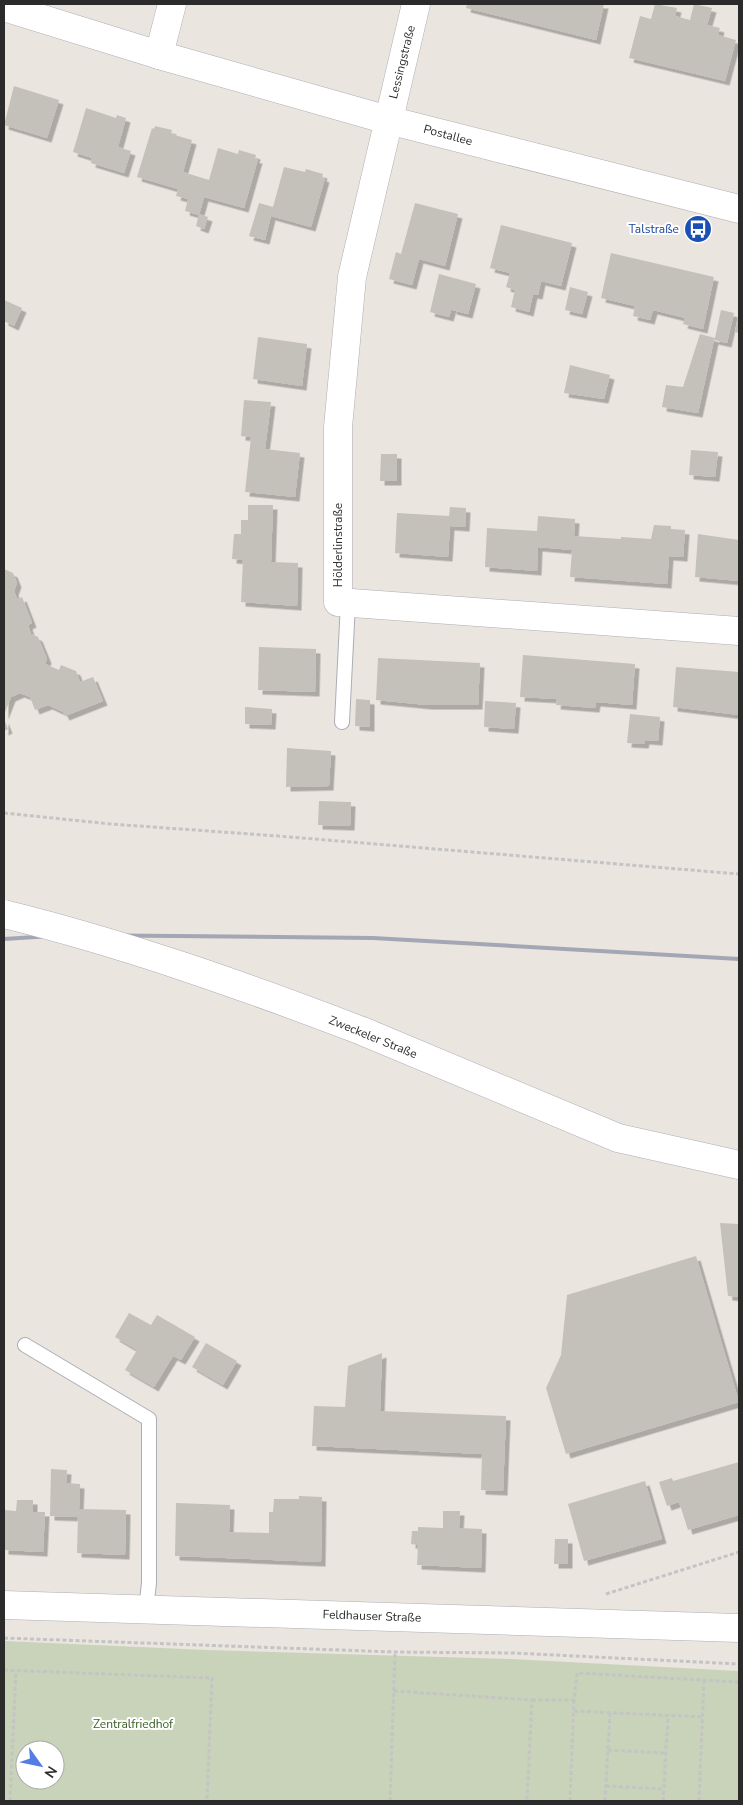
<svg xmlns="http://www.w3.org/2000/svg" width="743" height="1805" viewBox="0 0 743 1805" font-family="'Nunito Sans',sans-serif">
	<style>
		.cemetery { fill: #c8d3b9; fill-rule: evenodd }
		.building { fill: #c4c0ba; filter: url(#shadow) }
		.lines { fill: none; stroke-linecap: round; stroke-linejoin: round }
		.service-casing { stroke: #acaeb6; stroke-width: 16 }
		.minor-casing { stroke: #acaeb6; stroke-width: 29 }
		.tertiary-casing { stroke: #acaeb6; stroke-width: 29 }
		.path { stroke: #c4c4c4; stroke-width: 3; stroke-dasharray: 4 2.5; stroke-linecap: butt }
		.service { stroke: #fff; stroke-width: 14 }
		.minor { stroke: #fff; stroke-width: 28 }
		.tertiary { stroke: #fff; stroke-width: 28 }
		.rail { stroke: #a3a6b3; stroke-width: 4 }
		.tertiary-bridge-casing { stroke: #acaeb6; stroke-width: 29; stroke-linecap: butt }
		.tertiary-bridge { stroke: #fff; stroke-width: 28 }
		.labels { text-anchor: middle; stroke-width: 4; stroke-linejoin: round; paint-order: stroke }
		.street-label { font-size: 12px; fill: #2b2b2b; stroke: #fff }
		.transit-label { font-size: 12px; fill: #164399; stroke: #fff; text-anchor: end }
		.park-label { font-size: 12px; fill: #366024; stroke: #fff }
	</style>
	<defs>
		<filter id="shadow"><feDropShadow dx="4.5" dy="4.5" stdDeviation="0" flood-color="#0004"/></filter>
	</defs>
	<rect width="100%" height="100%" fill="#ebe5df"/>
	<!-- cemetery -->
	<path class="cemetery" d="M4,1641L207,1650L511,1659L739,1671V1801H4ZM25,1750H55V1780H25Z"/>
	<!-- building -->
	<path class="building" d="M467,4H604L596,40L466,8Z
		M655,4L677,8L675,16L690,20L694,4L712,8L707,25L720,28L718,35L736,40L725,81L629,58L640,16L651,19Z
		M14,86L59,100L47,138L4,125Z
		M86,108L116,118L117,115L126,118L118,147L131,151L124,173L91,163L92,158L73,152Z
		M155,126L172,130L171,134L192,140L183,172L209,180L218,148L238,154L239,150L256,155L255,159H258L244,208L204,197L199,215L185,211L188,199L176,196L178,189L137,177L152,128L154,129Z
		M284,167L305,172L306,169L323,174L322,177L325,178L311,227L271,216L265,240L249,236L259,203L273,207Z
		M415,203L458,214L445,266L419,259L412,285L389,279L396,252L401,254Z
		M199,214L208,217L204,229L196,226Z
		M501,225L572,243L561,286L541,281L538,295L533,294L529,312L511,307L515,290L506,287L510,273L490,268Z
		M611,253L714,277L703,329L683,324L685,318L653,310L650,320L633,316L635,306L601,298Z
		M439,274L476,284L468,314L452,310L453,304L449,317L430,312Z
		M570,287L588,292L582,314L565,310Z
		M4,300L22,308L14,326L4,321Z
		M721,310L734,313L727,343L714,340L698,413L662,407L666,385L683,387L700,334L715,338Z
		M738,316H739V333L735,332Z
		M258,337L307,344L302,386L253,379Z
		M570,365L610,375L604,399L564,393Z
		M244,400L271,402L265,449L300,453L295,497L245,492L251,437L241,436Z
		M691,450L718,452L715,477L689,475Z
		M381,454H397V481H380Z
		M248,505H273L271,562L298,563L297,606L241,602L243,560L232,559L234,534H241V520H248Z
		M450,507L466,508L465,527L450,526L448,557L395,553L397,513L449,516Z
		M538,516L575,519L574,536L621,539V537L651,539L654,525L671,526V529L685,530L683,557L669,556L667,584L570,577L572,550L538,547L537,571L485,567L487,528L537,531Z
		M698,534L739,540V581L695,577Z
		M4,569L13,573L17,583L14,591L17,599L22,597L32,623L28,625L31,634L38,637L47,659L45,664L59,670L61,665L76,671L80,682L93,677L103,701L65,716L63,712L48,705L35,710L30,697L20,693L11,697L4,715Z
		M259,647L316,649L315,692L258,690Z
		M523,655L635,664L632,705L596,702L595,708L556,705L557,699L520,697Z
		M378,658L480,663L478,705H427L376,700Z
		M676,667L739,672V715L673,707Z
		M356,699L370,700V727L355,726Z
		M485,701L516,703L514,729L484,727Z
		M245,707L272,709L271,725L245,724Z
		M630,714L660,717L658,741L645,740L644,744L627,743Z
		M4,719L8,729L4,731Z
		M287,748L331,751L329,786L286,787Z
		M319,801L351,802L350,826L318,825Z
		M720,1223L739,1224V1297L728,1296Z
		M696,1256L739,1402L566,1454L546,1388L561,1355L567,1295Z
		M129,1313L151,1325L157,1315L195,1337L181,1360L173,1356L154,1387L125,1370L137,1350L115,1337Z
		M206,1343L237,1361L223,1385L192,1367Z
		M382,1353L380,1411L506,1416L503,1491L481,1490L482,1454L312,1446L314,1406L345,1407L348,1366Z
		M739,1462V1515L688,1530L679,1502L667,1506L659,1482L672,1478L673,1481Z
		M51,1469L67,1470L66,1483L80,1484L79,1509L126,1510L125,1555L77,1553L78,1517L50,1516Z
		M645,1481L662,1539L584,1561L568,1504Z
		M299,1496L322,1497L321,1562L175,1556L176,1503L230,1505L229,1532L269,1533V1512H273L274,1499H299Z
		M17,1500H33V1512H45L43,1552L4,1550V1510L16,1511Z
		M443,1511H460L459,1528L482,1529L481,1568L417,1565L418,1545L411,1544L412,1531H418V1527L443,1528Z
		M555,1539H568V1564H554Z"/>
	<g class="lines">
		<!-- service casing -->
		<g class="service-casing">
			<path id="service" d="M342,722L348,603
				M25,1345L149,1419V1583L146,1609"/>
		</g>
		<!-- minor casing -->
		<g class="minor-casing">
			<path id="minor" d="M416,4L352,277L338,427V602L739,631
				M159,55L172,4
				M4,1605L739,1628"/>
		</g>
		<!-- tertiary casing -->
		<g class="tertiary-casing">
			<path id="tertiary" d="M4,7L159,55L388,120L739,209
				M362,1031L618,1138L739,1165"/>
		</g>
		<!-- path -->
		<path class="path" d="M4,813L111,824L278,836L739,874
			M606,1594L739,1552
			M4,1638L395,1652L513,1653L739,1664
			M4,1670L212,1678L207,1801
			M394,1691L532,1700L527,1801
			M532,1700H574L577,1673L737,1682L739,1684
			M574,1711L702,1717
			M608,1750L666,1753
			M606,1786L664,1789
			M10,1801L16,1671
			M390,1801L395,1652
			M570,1801L574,1700
			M605,1801L610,1713
			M663,1801L668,1716
			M699,1801L704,1680"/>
		<!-- service -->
		<use href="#service" class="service"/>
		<!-- minor -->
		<use href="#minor" class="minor"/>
		<!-- tertiary -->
		<use href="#tertiary" class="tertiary"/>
		<!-- rail -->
		<path class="rail" d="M4,939L67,935L373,938L739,959"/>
		<!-- tertiary-bridge casing -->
		<g class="tertiary-bridge-casing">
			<path id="tertiary-bridge" d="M4,914C126,944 244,986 362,1031"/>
		</g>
		<!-- tertiary-bridge -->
		<use href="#tertiary-bridge" class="tertiary-bridge"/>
	</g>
	<!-- icons -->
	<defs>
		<g id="bus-disc" transform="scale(1.4375)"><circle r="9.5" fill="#1a4fb4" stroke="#fff"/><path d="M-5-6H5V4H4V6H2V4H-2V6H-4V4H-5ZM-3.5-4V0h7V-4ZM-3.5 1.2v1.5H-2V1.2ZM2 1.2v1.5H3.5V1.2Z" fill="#fff"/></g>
	</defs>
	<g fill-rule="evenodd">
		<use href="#bus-disc" x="698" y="229"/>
	</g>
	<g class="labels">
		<!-- street labels -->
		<g class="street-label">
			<text transform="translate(402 62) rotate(-76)" y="4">Lessingstraße</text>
			<text transform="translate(448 135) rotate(15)" y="4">Postallee</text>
			<text transform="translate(338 545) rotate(-90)" y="4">Hölderlinstraße</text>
			<text transform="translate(373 1037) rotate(22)" y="4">Zweckeler Straße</text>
			<text transform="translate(372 1616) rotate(2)" y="4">Feldhauser Straße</text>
		</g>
		<!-- transit labels -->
		<g class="transit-label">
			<text x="679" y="233">Talstraße</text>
		</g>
		<!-- park labels -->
		<g class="park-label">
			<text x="133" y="1728">Zentralfriedhof</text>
		</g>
	</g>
	<!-- border -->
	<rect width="743" height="1805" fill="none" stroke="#2b2b2b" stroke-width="10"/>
	<!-- north arrow -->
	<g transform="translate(40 1765) rotate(123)"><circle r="24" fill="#ffffff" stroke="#aaaaaa"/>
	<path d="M0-4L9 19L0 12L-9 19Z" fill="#547ce4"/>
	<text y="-8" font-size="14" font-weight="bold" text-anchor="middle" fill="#2b2b2b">N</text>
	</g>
</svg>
